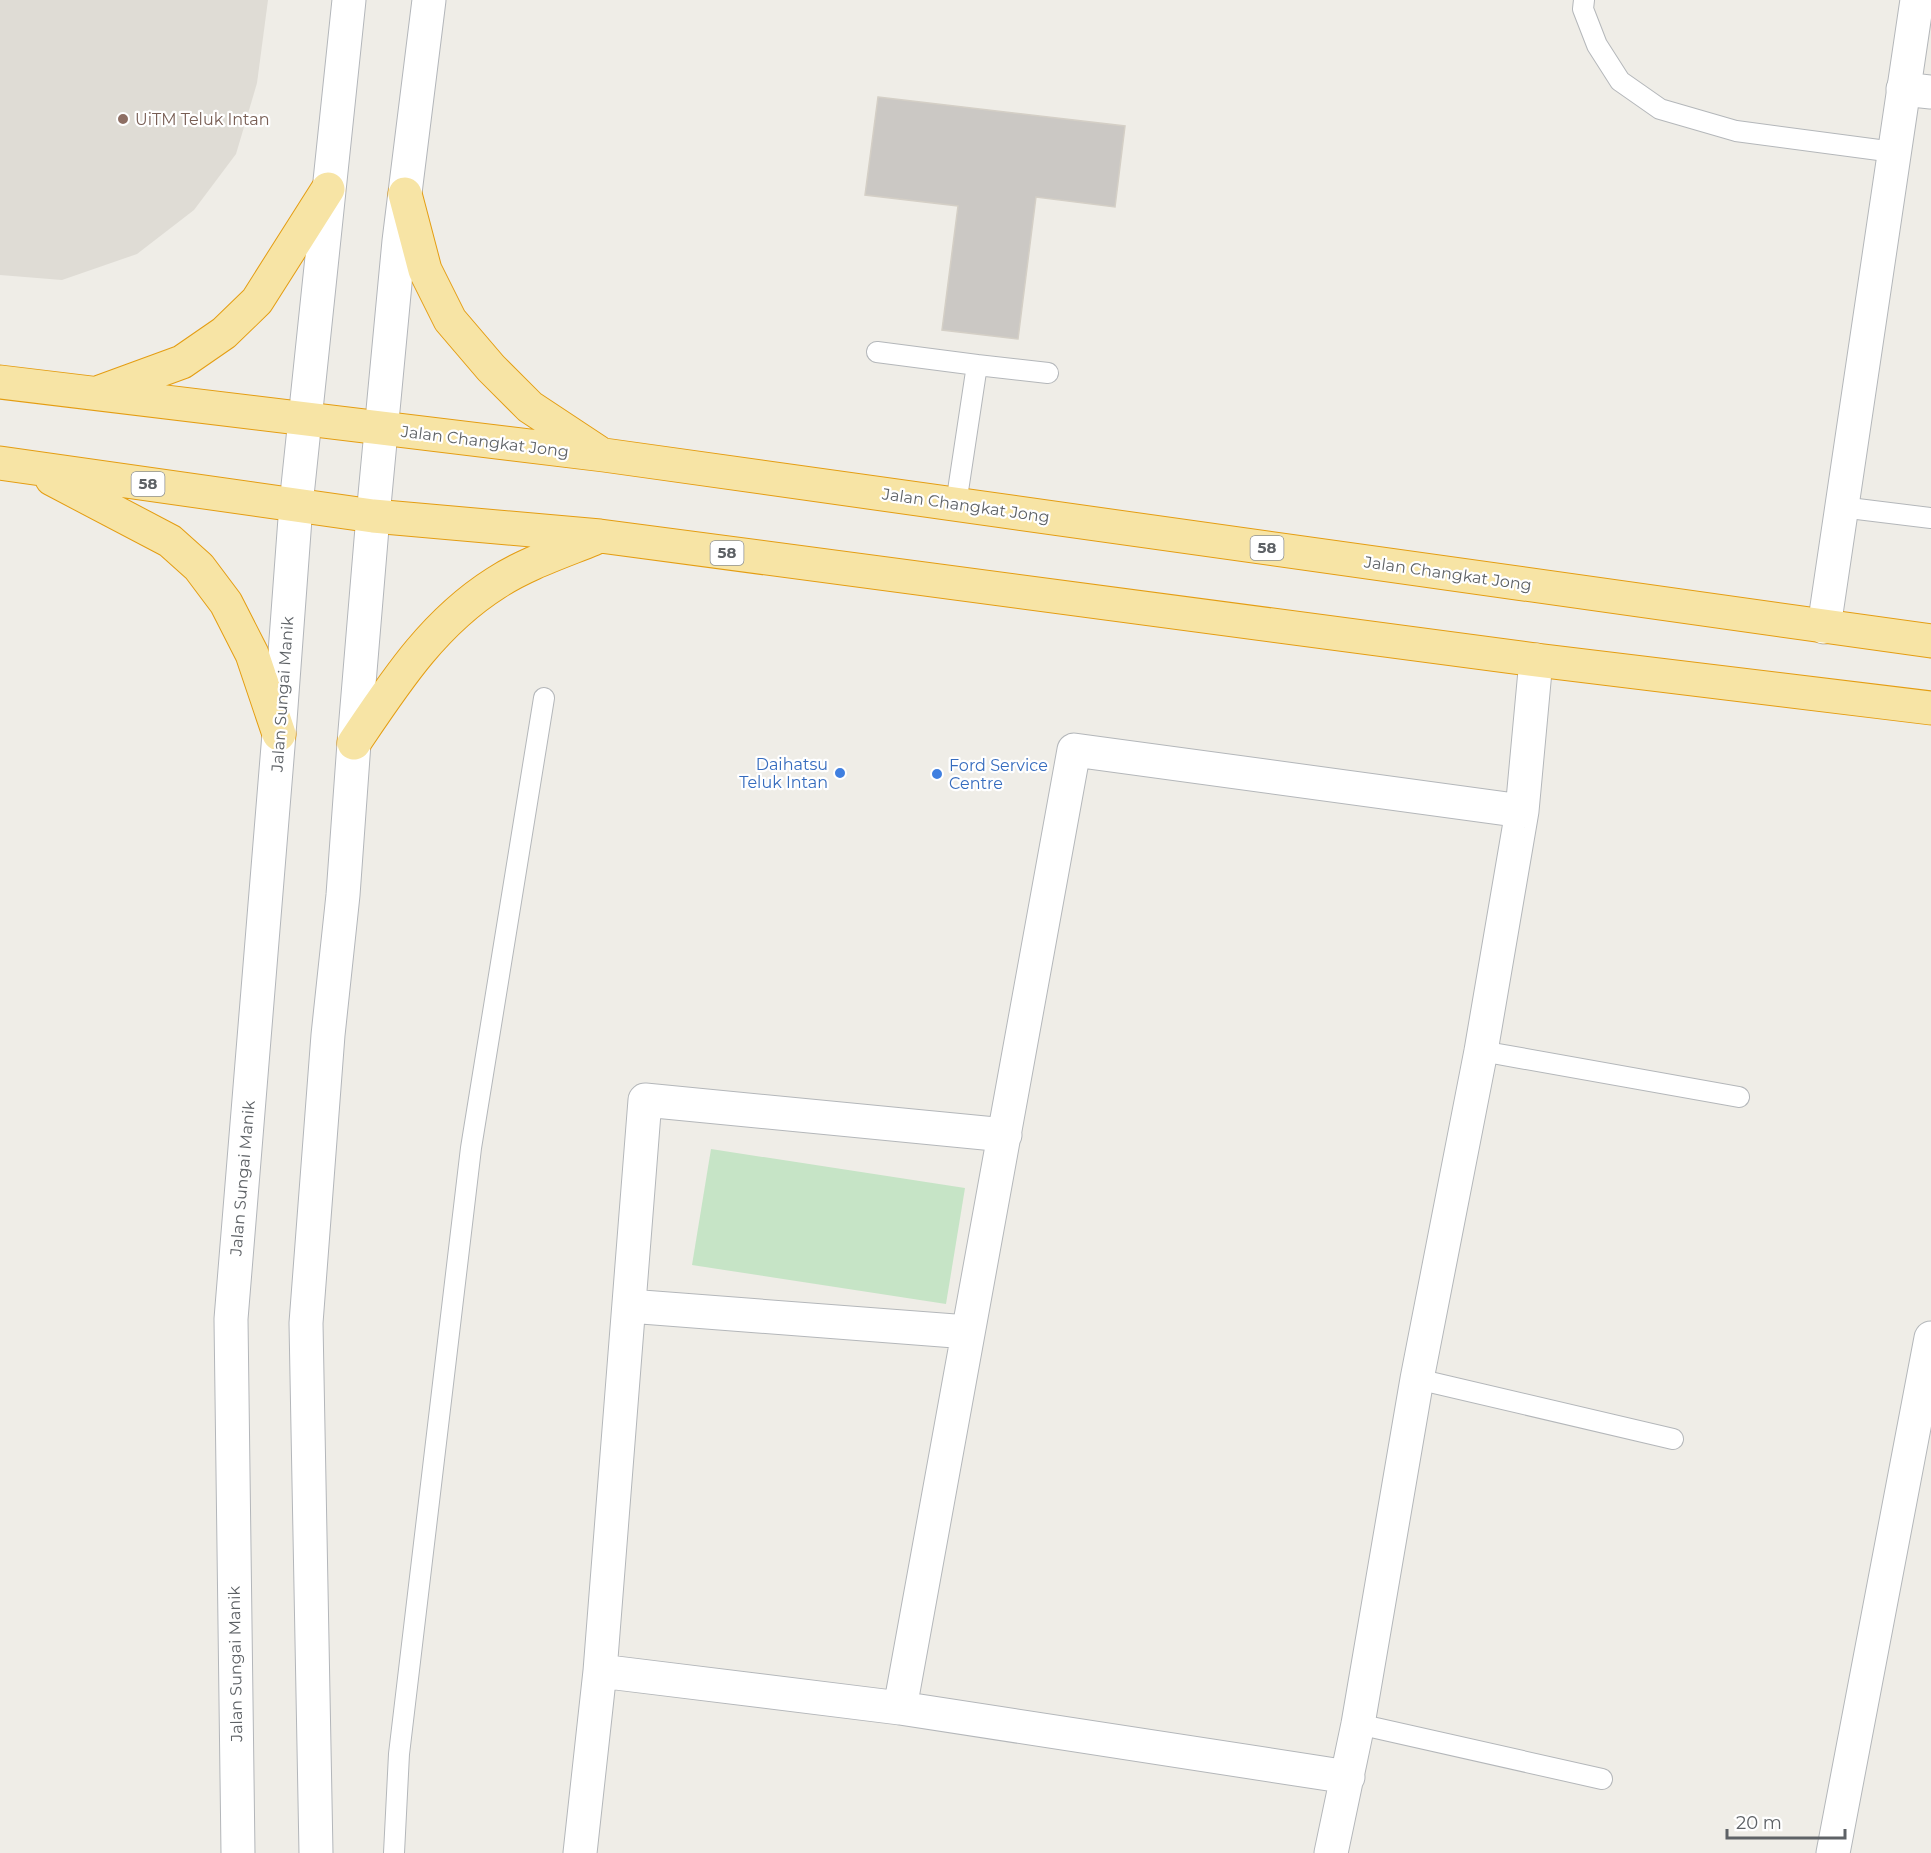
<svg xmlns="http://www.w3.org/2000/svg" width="1931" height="1853" viewBox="0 0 1931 1853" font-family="Montserrat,sans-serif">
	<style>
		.education { fill: #dfdcd5 }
		.green { fill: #c6e4c6 }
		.building { fill: #cbc8c4; stroke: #d4cfc6; stroke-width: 1.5 }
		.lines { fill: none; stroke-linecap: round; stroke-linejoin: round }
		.service-casing { stroke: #b4b7ba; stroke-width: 22 }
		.minor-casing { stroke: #b4b7ba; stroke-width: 35 }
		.tertiary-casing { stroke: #b4b7ba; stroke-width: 35 }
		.secondary-casing { stroke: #b3b6ba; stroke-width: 35 }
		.trunk-casing { stroke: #e49d12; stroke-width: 35 }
		.service { stroke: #fff; stroke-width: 20 }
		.minor { stroke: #fff; stroke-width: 33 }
		.tertiary { stroke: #fff; stroke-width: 33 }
		.secondary { stroke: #fff; stroke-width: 33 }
		.trunk { stroke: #f7e4a5; stroke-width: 33 }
		.education-dot { fill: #8d6e63; stroke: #fff; stroke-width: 2 }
		.shop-dot { fill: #3f7fe0; stroke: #fff; stroke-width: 2 }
		.labels { text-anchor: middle; stroke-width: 4.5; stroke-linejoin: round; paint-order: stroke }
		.shield { fill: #fff; stroke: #8e9194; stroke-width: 1.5 }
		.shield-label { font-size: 15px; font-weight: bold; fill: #5e6266 }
		.education-label { font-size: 16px; fill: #785e54; stroke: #fff; text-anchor: start }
		.street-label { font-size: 16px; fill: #5e6266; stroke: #fff }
		.shop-label { font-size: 16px; fill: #366cbe; stroke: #fff; text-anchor: end }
	</style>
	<rect width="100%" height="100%" fill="#efede7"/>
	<!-- education -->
	<path class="education" d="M0,0H268L257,83L236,154L194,210L137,254L62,280L0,275Z"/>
	<!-- green -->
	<path class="green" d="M711,1149L965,1188L946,1304L692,1265Z"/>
	<!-- building -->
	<path class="building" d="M878,97L1125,126L1115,207L1036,197L1018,339L942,330L958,206L865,195Z"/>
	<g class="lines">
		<!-- service casing -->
		<g class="service-casing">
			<path id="service" d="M1584,0L1583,9L1597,45L1620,81L1660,109L1736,131L1894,152
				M877,352L977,365
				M956,504L977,365L1048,373
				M1841,507L1931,518
				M1481,1051L1739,1097
				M1417,1379L1673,1439
				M1358,1724L1602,1779
				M394,1853L399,1754L471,1148L544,698"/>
		</g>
		<!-- minor casing -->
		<g class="minor-casing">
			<path id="minor" d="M1903,89L1931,92
				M629,1306L968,1332
				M600,1671L900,1708L1348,1777
				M900,1708L1074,750L1522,811
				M580,1853L600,1671L645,1100L1005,1135
				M1331,1853L1358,1724L1417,1379L1481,1051L1522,811L1536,660
				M1833,1853L1931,1338"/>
		</g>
		<!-- tertiary casing -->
		<g class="tertiary-casing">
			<path id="tertiary" d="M1824,627L1917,0"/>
		</g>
		<!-- secondary casing -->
		<g class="secondary-casing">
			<path id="secondary" d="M238,1853L231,1319L279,734L296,505L349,0
				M316,1853L306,1323L328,1035L343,895L354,743L373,516L399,241L429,0"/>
		</g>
		<!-- trunk casing -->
		<g class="trunk-casing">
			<path id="trunk" d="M405,194L425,270L450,320L491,368L530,407L598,452
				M0,382L604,455L1931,641
				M100,392L182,362L224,333L257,301L328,189
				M0,463L373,516L600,536L1536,660L1931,708
				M52,479L170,541L199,567L226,603L252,654L279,734
				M354,743C395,682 433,623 496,583C525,564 561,552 593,539"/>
		</g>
		<!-- service -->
		<use href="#service" class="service"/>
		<!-- minor -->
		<use href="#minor" class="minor"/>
		<!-- tertiary -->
		<use href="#tertiary" class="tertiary"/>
		<!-- secondary -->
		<use href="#secondary" class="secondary"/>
		<!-- trunk -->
		<use href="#trunk" class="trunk"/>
	</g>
	<!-- markers -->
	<circle class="education-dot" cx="123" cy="119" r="6"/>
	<g class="shop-dot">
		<circle cx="840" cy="773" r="6"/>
		<circle cx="937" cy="774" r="6"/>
	</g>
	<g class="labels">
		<!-- shield labels -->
		<g class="shield">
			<rect x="131.5" y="472" width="33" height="24" rx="4.5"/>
			<rect x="1250.5" y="536" width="33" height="24" rx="4.5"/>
			<rect x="710.5" y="541" width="33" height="24" rx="4.5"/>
		</g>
		<g class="shield-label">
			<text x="148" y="489">58</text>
			<text x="1267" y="553">58</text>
			<text x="727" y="558">58</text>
		</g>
		<!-- education labels -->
		<g class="education-label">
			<text x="135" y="125">UiTM Teluk Intan</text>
		</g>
		<!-- street labels -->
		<g class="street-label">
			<text transform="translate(485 441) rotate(7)" y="6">Jalan Changkat Jong</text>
			<text transform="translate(966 505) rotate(8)" y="6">Jalan Changkat Jong</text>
			<text transform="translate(1448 573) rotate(8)" y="6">Jalan Changkat Jong</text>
			<text transform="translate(282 694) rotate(-86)" y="6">Jalan Sungai Manik</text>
			<text transform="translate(242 1178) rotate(-85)" y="6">Jalan Sungai Manik</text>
			<text transform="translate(235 1664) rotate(-91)" y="6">Jalan Sungai Manik</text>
		</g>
		<!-- shop labels -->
		<g class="shop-label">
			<text x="828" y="770">Daihatsu<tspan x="828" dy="18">Teluk Intan</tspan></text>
			<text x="949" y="771" text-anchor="start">Ford Service<tspan x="949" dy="18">Centre</tspan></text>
		</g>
	</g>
	<!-- scale -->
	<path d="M1727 1829v9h118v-9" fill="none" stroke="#5e6266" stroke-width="3"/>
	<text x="1736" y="1829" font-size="18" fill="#5e6266" stroke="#ffffff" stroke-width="4.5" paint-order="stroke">20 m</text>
</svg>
